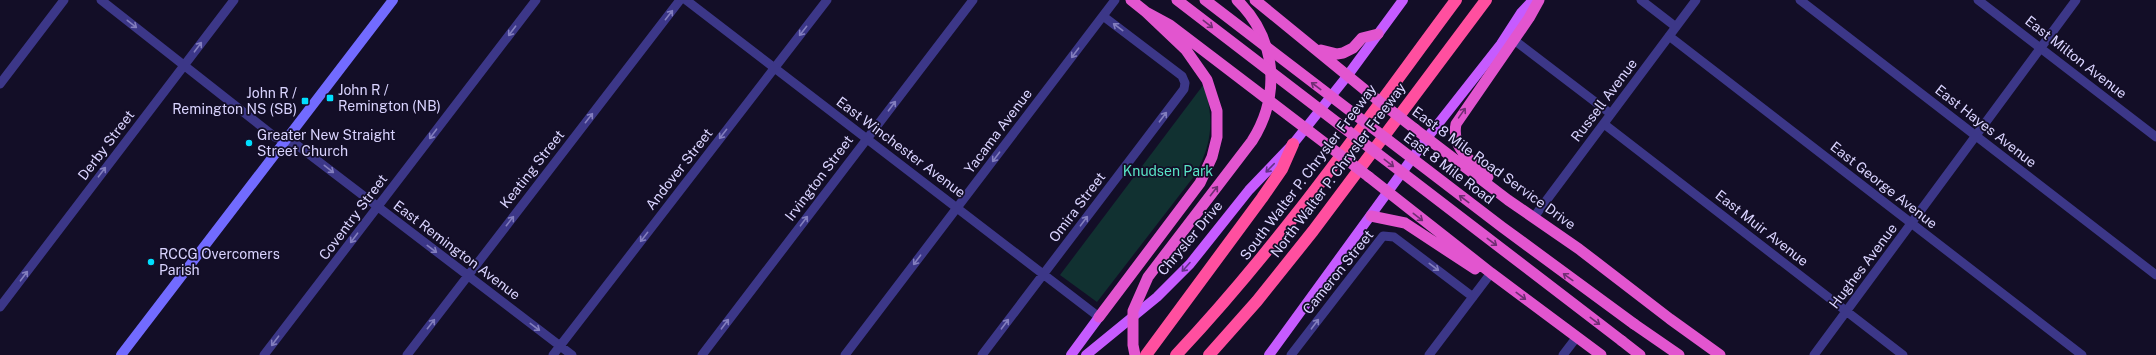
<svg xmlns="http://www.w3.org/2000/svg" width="2156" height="355" viewBox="0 0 2156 355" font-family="'Public Sans',sans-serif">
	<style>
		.green { fill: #113131 }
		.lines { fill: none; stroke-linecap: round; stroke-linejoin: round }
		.minor { stroke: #3c3788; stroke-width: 9 }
		.secondary { stroke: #726bff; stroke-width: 10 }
		.primary { stroke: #c65bff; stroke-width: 10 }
		.trunk { stroke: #e255cf; stroke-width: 11 }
		.motorway { stroke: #ff4f9f; stroke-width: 12 }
		.trunk-bridge { stroke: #e255cf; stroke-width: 11 }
		.oneway { stroke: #837ebe }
		.oneway2 { stroke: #702e73 }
		.oneway3 { stroke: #643188 }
		.poi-dot { fill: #00dfff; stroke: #130e27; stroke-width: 1.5 }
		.labels { text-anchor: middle; stroke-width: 3.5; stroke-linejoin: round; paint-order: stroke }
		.street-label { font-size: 14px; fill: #dad4ff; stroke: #130e27 }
		.poi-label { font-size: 14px; fill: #dad4ff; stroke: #130e27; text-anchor: start }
		.park-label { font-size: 14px; fill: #59e5c6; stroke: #130e27 }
	</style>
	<rect width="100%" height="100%" fill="#130e27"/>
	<!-- green -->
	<path class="green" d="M1204,84C1214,120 1213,142 1195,175L1097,302L1060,275Z"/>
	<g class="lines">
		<!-- minor -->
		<path class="minor" d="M101,0L275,137L297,145L572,355
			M686,0L1099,317
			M1641,0L1676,27
			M1800,0L2156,275
			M1978,0L2156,137
			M1669,36L2082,355
			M1507,41L1514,40L1611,114
			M0,84L64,0
			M1604,124L1903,355
			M1534,217L1696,0
			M0,307L234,0
			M264,355L536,0
			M407,355L680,0
			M553,355L827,0
			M702,355L973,0
			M845,355L1115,0
			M982,355L1184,89L1185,83L1182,76L1103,16
			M1291,355L1383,236L1394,237L1473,297
			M1429,355L1491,273
			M1563,355L1576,338
			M1814,355L2076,0"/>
		<!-- secondary -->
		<path class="secondary" d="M121,355L393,0"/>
		<!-- primary -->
		<path class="primary" d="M1071,355L1099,317
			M1086,355L1157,297L1190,264L1249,190L1293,144L1348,75L1403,0
			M1269,355L1427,138L1501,44L1521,13L1533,0"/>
		<!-- trunk -->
		<path class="trunk" d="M1131,0L1146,12L1170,25L1330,147
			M1255,0L1370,94
			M1321,50L1337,54L1343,53L1353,48L1362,38L1378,34
			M1415,129L1508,200L1579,249L1670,319L1720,355
			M1369,177L1491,273L1601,355
			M1488,177C1472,161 1451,149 1456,124L1529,18L1539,0
			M1371,216L1405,223L1475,269
			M1099,317L1200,183L1212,157L1217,137V111L1207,80L1186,50L1146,12
			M1634,324L1679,355
			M1622,341L1640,355
			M1135,355L1133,345V311L1148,277L1252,141C1281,95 1277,39 1237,0"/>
		<!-- motorway -->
		<path class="motorway" d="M1146,355L1262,198L1282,169L1293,144
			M1176,355C1280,245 1366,121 1456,0
			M1209,355L1257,301L1313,231L1486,0"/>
		<!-- trunk-bridge -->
		<path class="trunk-bridge" d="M1177,0L1622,341
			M1205,0L1502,227L1634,324
			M1370,94L1415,129
			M1330,147L1369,177"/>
	</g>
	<!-- one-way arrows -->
	<defs><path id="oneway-shaft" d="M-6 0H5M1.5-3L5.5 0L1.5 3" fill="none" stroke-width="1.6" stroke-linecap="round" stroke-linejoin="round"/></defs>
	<g class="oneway">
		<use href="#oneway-shaft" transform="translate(669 15) rotate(-52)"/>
		<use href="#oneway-shaft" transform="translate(132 24) rotate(38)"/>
		<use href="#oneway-shaft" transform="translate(1118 27) rotate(-143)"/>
		<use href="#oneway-shaft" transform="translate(512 31) rotate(127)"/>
		<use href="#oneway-shaft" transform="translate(803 31) rotate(128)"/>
		<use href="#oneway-shaft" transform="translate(198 47) rotate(-53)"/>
		<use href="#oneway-shaft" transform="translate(1075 53) rotate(127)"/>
		<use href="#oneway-shaft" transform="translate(892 106) rotate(-53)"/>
		<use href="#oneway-shaft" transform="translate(1163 117) rotate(-53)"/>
		<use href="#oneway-shaft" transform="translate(589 118) rotate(-52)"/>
		<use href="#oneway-shaft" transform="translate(433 134) rotate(127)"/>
		<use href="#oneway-shaft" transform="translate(723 134) rotate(128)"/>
		<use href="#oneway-shaft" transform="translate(996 157) rotate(127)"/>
		<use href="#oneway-shaft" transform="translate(329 169) rotate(38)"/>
		<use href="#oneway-shaft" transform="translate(102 172) rotate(-53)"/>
		<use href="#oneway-shaft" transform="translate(510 221) rotate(-52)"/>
		<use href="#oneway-shaft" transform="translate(804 221) rotate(-53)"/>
		<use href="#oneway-shaft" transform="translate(1084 221) rotate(-53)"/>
		<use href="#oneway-shaft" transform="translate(644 237) rotate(128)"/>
		<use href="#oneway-shaft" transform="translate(354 238) rotate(127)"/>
		<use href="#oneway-shaft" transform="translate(432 249) rotate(37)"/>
		<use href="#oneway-shaft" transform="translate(917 260) rotate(127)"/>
		<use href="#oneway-shaft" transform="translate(1434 267) rotate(37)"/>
		<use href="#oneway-shaft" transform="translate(24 276) rotate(-53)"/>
		<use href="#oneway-shaft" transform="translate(431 324) rotate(-52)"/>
		<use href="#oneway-shaft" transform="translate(725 324) rotate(-53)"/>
		<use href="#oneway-shaft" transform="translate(1005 324) rotate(-53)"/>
		<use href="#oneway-shaft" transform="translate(1315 324) rotate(-53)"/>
		<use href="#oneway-shaft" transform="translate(535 327) rotate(37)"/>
		<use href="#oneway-shaft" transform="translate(275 341) rotate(127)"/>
	</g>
	<g class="oneway2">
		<use href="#oneway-shaft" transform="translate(1208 24) rotate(38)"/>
		<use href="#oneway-shaft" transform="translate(1316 86) rotate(-143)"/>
		<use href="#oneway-shaft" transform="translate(1462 113) rotate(-55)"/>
		<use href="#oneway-shaft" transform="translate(1389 163) rotate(38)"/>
		<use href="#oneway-shaft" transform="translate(1214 191) rotate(-52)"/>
		<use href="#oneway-shaft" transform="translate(1464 199) rotate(-143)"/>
		<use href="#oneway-shaft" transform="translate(1418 217) rotate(38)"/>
		<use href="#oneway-shaft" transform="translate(1492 242) rotate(37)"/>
		<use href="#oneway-shaft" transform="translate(1568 277) rotate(-144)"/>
		<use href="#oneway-shaft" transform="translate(1521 296) rotate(37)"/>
		<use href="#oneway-shaft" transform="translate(1595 321) rotate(37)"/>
	</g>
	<g class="oneway3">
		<use href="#oneway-shaft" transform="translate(1270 168) rotate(134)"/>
		<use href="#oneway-shaft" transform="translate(1186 267) rotate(132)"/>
	</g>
	<!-- markers -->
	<g class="poi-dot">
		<rect x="326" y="94" width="8" height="8" rx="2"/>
		<rect x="301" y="97" width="8" height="8" rx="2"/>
		<circle cx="249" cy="143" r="4"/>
		<circle cx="151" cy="262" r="4"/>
	</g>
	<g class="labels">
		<!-- street labels -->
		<g class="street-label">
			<text transform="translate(2076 57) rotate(38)" y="5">East Milton Avenue</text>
			<text transform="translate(1604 100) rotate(-53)" y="5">Russell Avenue</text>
			<text transform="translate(1986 126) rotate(38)" y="5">East Hayes Avenue</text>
			<text transform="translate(998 131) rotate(-53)" y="5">Yacama Avenue</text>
			<text transform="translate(106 145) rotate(-53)" y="5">Derby Street</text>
			<text transform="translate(901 147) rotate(37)" y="5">East Winchester Avenue</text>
			<text transform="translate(1449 168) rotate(37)" y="5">East 8 Mile Road</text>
			<text transform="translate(1494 168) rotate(36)" y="5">East 8 Mile Road Service Drive</text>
			<text transform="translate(532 169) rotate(-52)" y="5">Keating Street</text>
			<text transform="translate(679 169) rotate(-52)" y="5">Andover Street</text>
			<text transform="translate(1338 170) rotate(-53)" y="5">North Walter P. Chrysler Freeway</text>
			<text transform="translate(1308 172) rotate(-53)" y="5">South Walter P. Chrysler Freeway</text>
			<text transform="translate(819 178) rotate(-53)" y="5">Irvington Street</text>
			<text transform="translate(1884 185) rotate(38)" y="5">East George Avenue</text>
			<text transform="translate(1077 207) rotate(-53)" y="5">Omira Street</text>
			<text transform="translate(353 217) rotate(-53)" y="5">Coventry Street</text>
			<text transform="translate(1762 228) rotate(38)" y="5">East Muir Avenue</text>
			<text transform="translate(1190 238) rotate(-50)" y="5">Chrysler Drive</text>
			<text transform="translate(457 250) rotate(37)" y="5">East Remington Avenue</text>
			<text transform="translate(1863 266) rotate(-53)" y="5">Hughes Avenue</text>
			<text transform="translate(1338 272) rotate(-51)" y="5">Cameron Street</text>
		</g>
		<!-- poi labels -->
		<g class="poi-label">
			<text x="338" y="95">John R /<tspan x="338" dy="16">Remington (NB)</tspan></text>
			<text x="297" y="98" text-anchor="end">John R /<tspan x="297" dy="16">Remington NS (SB)</tspan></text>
			<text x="257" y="140">Greater New Straight<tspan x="257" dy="16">Street Church</tspan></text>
			<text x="159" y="259">RCCG Overcomers<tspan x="159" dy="16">Parish</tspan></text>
		</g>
		<!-- park labels -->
		<g class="park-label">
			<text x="1168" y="176">Knudsen Park</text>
		</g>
	</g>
</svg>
